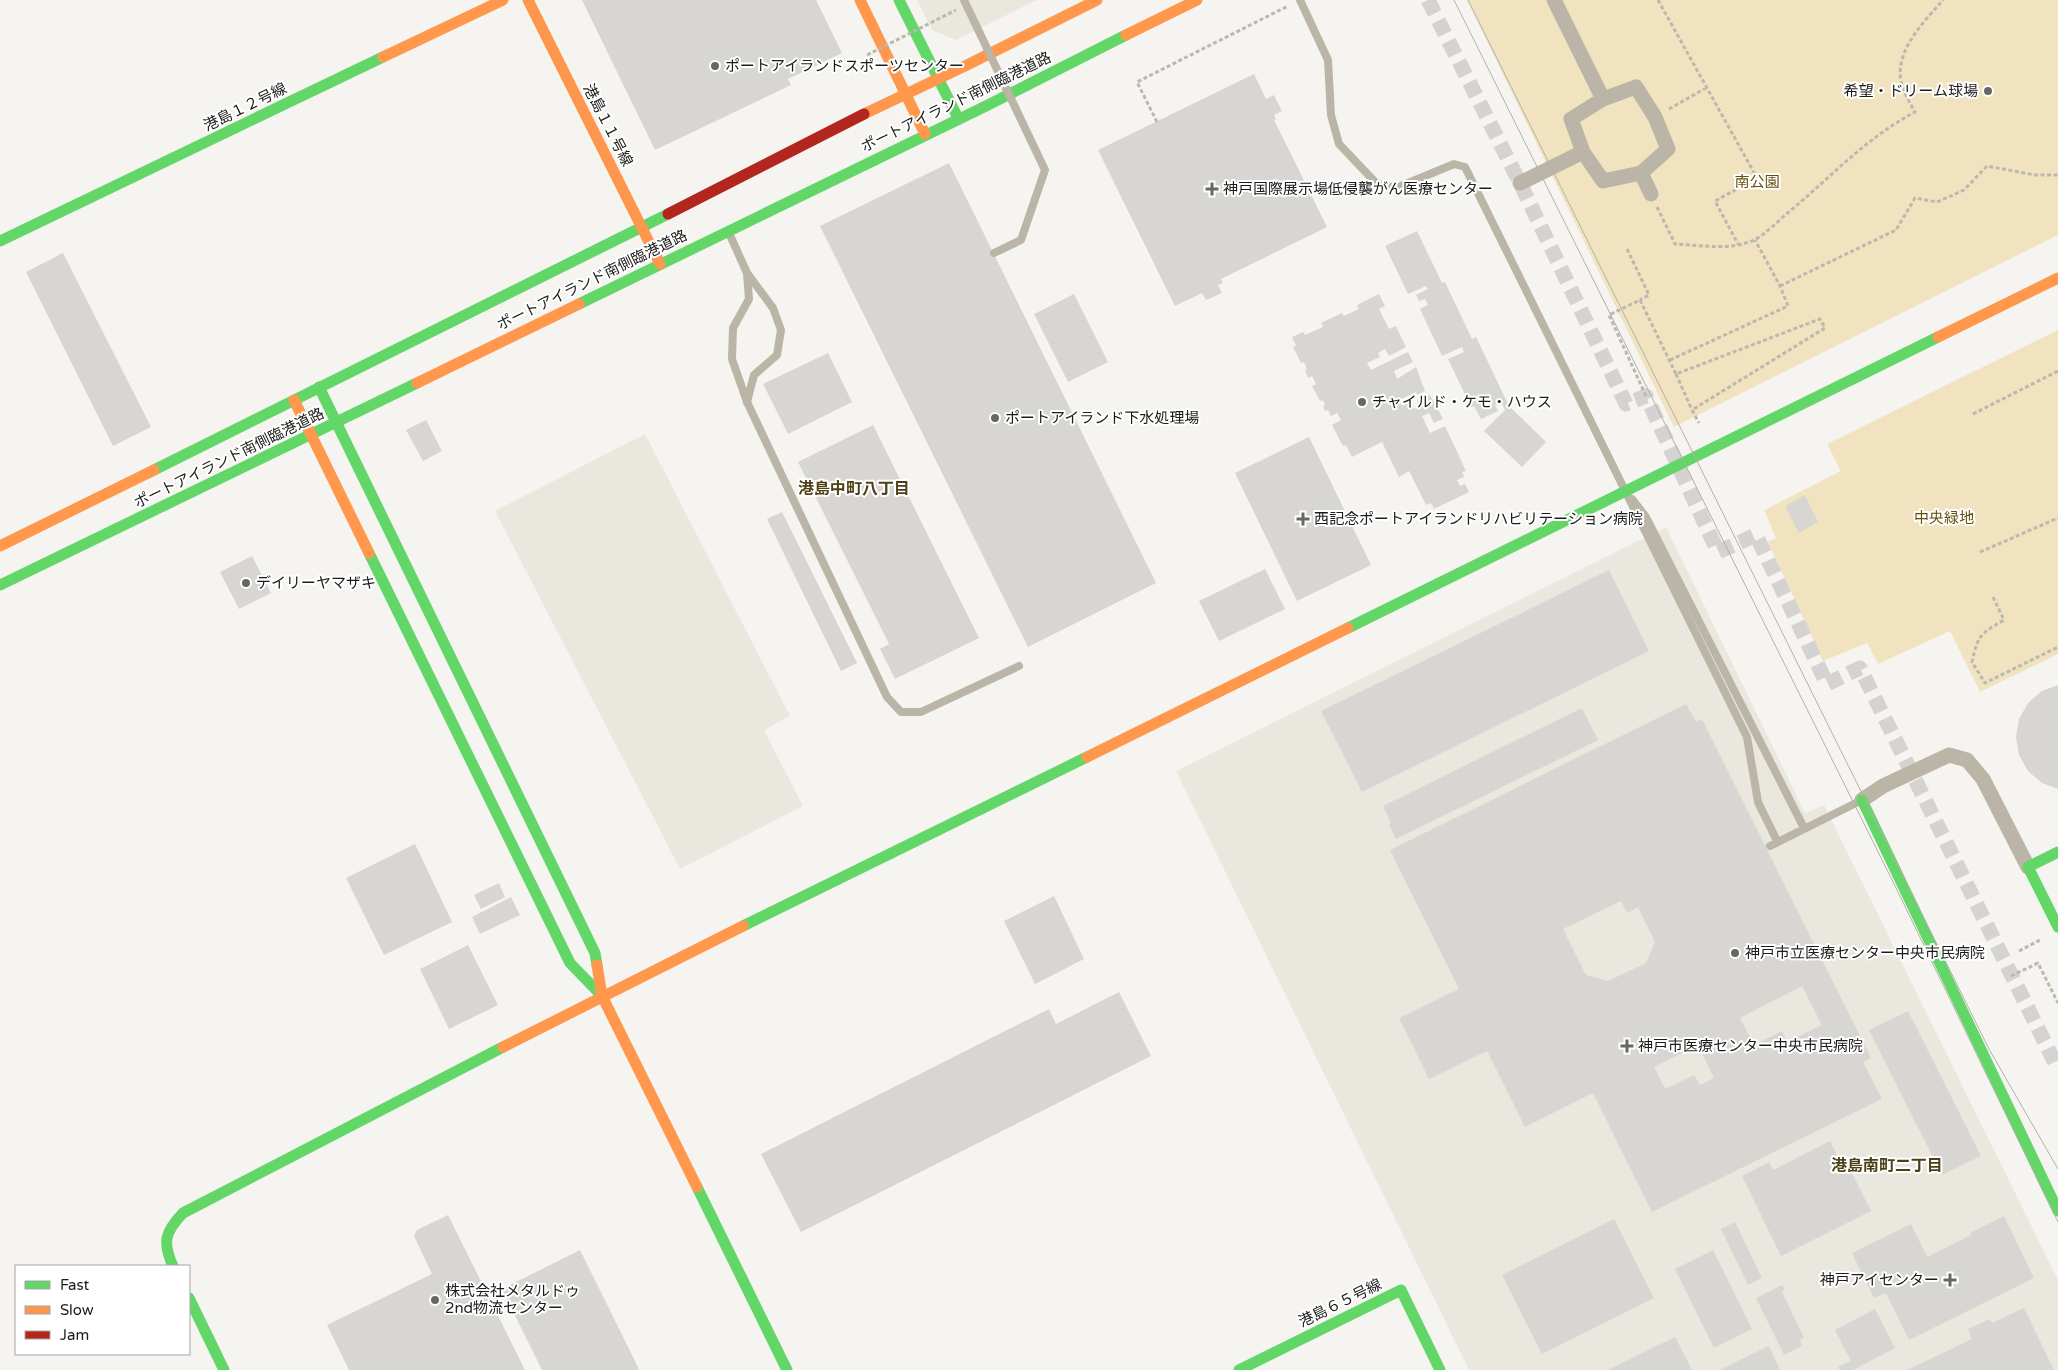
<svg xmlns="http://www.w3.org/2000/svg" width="2058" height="1370" viewBox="0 0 2058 1370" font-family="'Varela Round','Noto Sans JP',sans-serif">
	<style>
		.built { fill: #eae7df }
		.green { fill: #f2e3c0 }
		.building { fill: #d7d6d3; fill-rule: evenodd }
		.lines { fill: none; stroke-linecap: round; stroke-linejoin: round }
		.street-tunnel { stroke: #d5d3d1; stroke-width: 15; stroke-dasharray: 15 8; stroke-linecap: butt }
		.path { stroke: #bbb8af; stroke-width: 3; stroke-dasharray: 4 2.5; stroke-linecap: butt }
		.lane { stroke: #bab5a6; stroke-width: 8 }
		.street { stroke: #bab5a6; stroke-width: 15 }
		.fast { stroke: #63d668; stroke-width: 11 }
		.slow { stroke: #ff974d; stroke-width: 11 }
		.jam { stroke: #b3261e; stroke-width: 11 }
		.tram { stroke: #b4b0a9; stroke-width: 1 }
		.path-bridge { stroke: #bbb8af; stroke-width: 3; stroke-dasharray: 4 2.5; stroke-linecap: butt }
		.lane-bridge { stroke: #bab5a6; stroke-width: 8 }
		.poi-dot { fill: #686765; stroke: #fff; stroke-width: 2 }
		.labels { text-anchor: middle; stroke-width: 4; stroke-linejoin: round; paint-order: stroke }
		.poi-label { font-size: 15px; fill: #1b1b19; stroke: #fff; text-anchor: start }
		.street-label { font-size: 15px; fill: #1b1b19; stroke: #fff }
		.park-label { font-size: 15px; fill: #65500e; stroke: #fff }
		.neighbourhood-label { font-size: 16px; font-weight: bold; fill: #4e3f17; stroke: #fff }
	</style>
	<rect width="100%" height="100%" fill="#f6f4f1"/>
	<!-- built -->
	<path class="built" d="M917,0H1037L956,40L932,30Z
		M645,434L790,716L764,730L803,806L680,869L495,511Z
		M1666,527L1805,813L1824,805L2058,1280V1370H1469L1176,771Z"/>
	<!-- green -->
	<path class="green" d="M1467,0H2058V235L1674,427Z
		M2058,330V654L1980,692L1950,631L1878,664L1867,643L1823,661L1768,542L1776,538L1764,510L1841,471L1827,444Z"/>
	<!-- building -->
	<path class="building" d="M582,0H816L842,53L788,79L791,85L655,150Z
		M1254,74L1266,99L1274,95L1282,111L1274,115L1276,119L1274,120L1327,227L1221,279L1223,283L1218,285L1222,293L1206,300L1202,293L1175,306L1098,150Z
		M949,163L1156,583L1028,647L820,226Z
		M1417,231L1442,283L1445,282L1472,339L1476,337L1509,406L1546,442L1522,467L1484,431L1505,410L1501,402L1495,405L1498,411L1481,419L1474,406L1471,407L1448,359L1464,352L1462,347L1442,356L1420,309L1428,305L1425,299L1419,301L1416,295L1428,289L1426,286L1408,294L1385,246Z
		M63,253L151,427L113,446L26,272Z
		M1074,294L1108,362L1068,382L1034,314Z
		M1379,294L1385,306L1379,309L1389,329L1396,326L1406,347L1389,356L1385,349L1378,353L1380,357L1367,363L1371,370L1408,352L1413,362L1394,371L1397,379L1416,367L1425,391L1417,395L1416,392L1399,400L1402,406L1410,402L1414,409L1420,406L1417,401L1430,395L1443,419L1434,423L1429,413L1422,416L1430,433L1445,426L1466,471L1462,472L1464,477L1457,480L1460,486L1465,484L1469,492L1434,509L1431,503L1426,505L1409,471L1399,477L1382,442L1352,457L1346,445L1343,446L1332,425L1341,420L1337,413L1331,416L1328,410L1325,411L1323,406L1325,405L1323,400L1320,401L1312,386L1316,384L1312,376L1308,378L1305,370L1307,369L1304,362L1301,363L1293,347L1296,346L1292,337L1303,332L1305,335L1323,327L1321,323L1342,313L1344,316L1359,309L1357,305Z
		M828,353L852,402L788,434L763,384Z
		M426,420L442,451L423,461L406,430Z
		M873,425L979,638L895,679L880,649L889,644L798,462Z
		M1309,437L1371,565L1297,601L1235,473Z
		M1805,495L1818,522L1799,533L1785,506Z
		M782,512L857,663L841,671L767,519Z
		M252,556L271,593L239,609L220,572Z
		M1265,569L1285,609L1219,641L1199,601Z
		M1609,570L1649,651L1362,792L1321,711Z
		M2058,685V789L2042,783L2028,771L2019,755L2016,737L2019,719L2028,703L2042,691Z
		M1686,704L1696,722L1702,719L1871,1058L1863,1062L1882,1099L1652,1212L1593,1093L1525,1127L1487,1051L1429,1079L1399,1018L1459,989L1390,850ZM1621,901L1627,913L1638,907L1655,942L1646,963L1608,981L1586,975L1563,929ZM1802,986L1822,1025L1787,1042L1782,1031L1754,1045L1740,1018ZM1698,1045L1714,1078L1700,1085L1694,1075L1665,1089L1654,1067Z
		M1582,708L1598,740L1396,839L1389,825L1391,823L1383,806Z
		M415,844L452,922L384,955L346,878Z
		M499,883L505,897L481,909L474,895Z
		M1054,896L1084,959L1035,984L1004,921Z
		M511,897L520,915L480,934L472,917Z
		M468,945L498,1005L449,1029L420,969Z
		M1119,992L1151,1056L801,1232L761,1154L1049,1009L1056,1024Z
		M1908,1011L1981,1156L1942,1175L1869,1030Z
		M1830,1141L1838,1157L1843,1155L1871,1211L1781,1256L1742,1176L1769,1162L1773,1170Z
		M448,1215L525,1370H349L327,1325L432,1274L414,1236L417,1230Z
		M2004,1216L2034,1278L1909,1340L1886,1293L1874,1298L1852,1253L1911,1224L1927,1257L1971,1235L1970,1233Z
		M1614,1219L1654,1298L1542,1354L1502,1275Z
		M1735,1222L1762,1278L1748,1285L1721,1229Z
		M580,1250L639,1369L637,1370H542L502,1289Z
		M1713,1250L1752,1329L1714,1348L1675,1269Z
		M1782,1285L1785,1290L1782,1292L1804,1338L1800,1340L1802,1346L1784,1355L1756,1298Z
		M2024,1308L2054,1370H1907L1972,1339L1968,1329L1990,1319L1992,1323Z
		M1875,1309L1895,1348L1853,1370H1840L1838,1367L1851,1361L1835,1330Z
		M1675,1337L1692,1370H1608Z
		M1769,1346L1780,1370H1719Z"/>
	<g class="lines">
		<!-- street-tunnel -->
		<path class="street-tunnel" d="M1428,0L1520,183L1626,404L1646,396L1718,552L1756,535L1827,684L1860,668L2058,1069"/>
		<!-- path -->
		<path class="path" d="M1658,0L1757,178L1715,201L1738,244
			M1669,109L1706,88
			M1157,122L1137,82L1288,6
			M1657,207L1675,244C1701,245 1730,251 1754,240C1765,235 1780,219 1790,211C1832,176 1866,138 1915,112C1911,105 1907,98 1904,91C1889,56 1922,24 1943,0
			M1627,249L1649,295L1640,300
			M1780,286L1896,230L1915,198L1937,202L1964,190L1987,166L2035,175H2058
			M1670,360L1788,306L1780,286L1755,240
			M1676,374L1692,410
			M1646,396L1609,315L1640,300L1676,374L1820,319L1825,328L1692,410L1699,423
			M1973,414L2058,371
			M1980,552L2058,518
			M1993,597L2004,620C1980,634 1978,635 1972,662L1985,683L2058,647
			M2019,951L2042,939
			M2011,976L2038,963L2058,1003"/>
		<!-- lane -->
		<path class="lane" d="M1300,0L1328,60L1331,115L1339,144L1377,184L1396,188L1454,164L1465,167L1747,737L1758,802L1777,841
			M729,233L747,273L773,308L781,330L777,355L754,375L747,402
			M747,273L749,299L733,328L732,359L747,402L887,697L901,712H921L1019,666
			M1632,499L1646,517L1804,828
			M1770,846L1860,801"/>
		<!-- street -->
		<path class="street" d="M1554,0L1603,99
			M1636,87L1655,117L1668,149L1641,173L1603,181L1583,152L1571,119L1603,99Z
			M1641,173L1651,194
			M1520,183L1583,152
			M1862,800L1883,786L1949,755L1967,760L1983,779L2028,867"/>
		<!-- fast -->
		<path class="fast" d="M899,0L958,118
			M0,241L383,57
			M579,304L986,106L1126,35
			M319,387L595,953L597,965
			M154,470L668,214
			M369,553L570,963L602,996
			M0,585L417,383
			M1348,628L1938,337
			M1862,800L2058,1211
			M2058,852L2028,867L2058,927
			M743,926L1087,757
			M697,1187L787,1370
			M173,1266C162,1242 165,1232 183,1213L503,1047
			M189,1298L224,1370
			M1239,1370L1401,1290L1440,1370"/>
		<!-- slow -->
		<path class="slow" d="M528,0L660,264
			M860,0L925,134
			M1126,35L1197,0
			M383,57L503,0
			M864,114L967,65L1097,0
			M1938,337L2058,278
			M417,383L579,304
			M294,400L369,553
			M0,546L154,470
			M1087,757L1348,628
			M597,965L602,996L697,1187
			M503,1047L743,926"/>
		<!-- jam -->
		<path class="jam" d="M668,214L864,114"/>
		<!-- tram -->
		<path class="tram" d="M1454,0L1899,894L2058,1222
			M1468,0L1989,1049L2058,1169"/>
		<!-- path-bridge -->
		<path class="path-bridge" d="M867,55L956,10"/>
		<!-- lane-bridge -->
		<path class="lane-bridge" d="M964,0L1045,170L1021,240L994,253"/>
	</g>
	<!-- markers -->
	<g class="poi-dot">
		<circle cx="715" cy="66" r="5"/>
		<circle cx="1988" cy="91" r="5"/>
		<path d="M1209.5 181.5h5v5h5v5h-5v5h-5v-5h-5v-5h5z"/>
		<circle cx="1362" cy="402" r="5"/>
		<circle cx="995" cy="418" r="5"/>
		<path d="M1300.5 511.5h5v5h5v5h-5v5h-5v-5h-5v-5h5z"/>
		<circle cx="246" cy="583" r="5"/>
		<circle cx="1735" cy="953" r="5"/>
		<path d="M1624.5 1038.5h5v5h5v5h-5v5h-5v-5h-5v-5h5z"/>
		<path d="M1947.5 1272.5h5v5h5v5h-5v5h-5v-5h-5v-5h5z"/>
		<circle cx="435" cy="1300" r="5"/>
	</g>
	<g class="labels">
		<!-- poi labels -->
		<g class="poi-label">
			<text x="725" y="71">ポートアイランドスポーツセンター</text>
			<text x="1978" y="96" text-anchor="end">希望・ドリーム球場</text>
			<text x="1223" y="194">神戸国際展示場低侵襲がん医療センター</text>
			<text x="1372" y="407">チャイルド・ケモ・ハウス</text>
			<text x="1005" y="423">ポートアイランド下水処理場</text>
			<text x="1314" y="524">西記念ポートアイランドリハビリテーション病院</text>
			<text x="256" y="588">デイリーヤマザキ</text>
			<text x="1745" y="958">神戸市立医療センター中央市民病院</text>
			<text x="1638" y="1051">神戸市医療センター中央市民病院</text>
			<text x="1939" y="1285" text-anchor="end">神戸アイセンター</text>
			<text x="445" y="1296">株式会社メタルドゥ<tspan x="445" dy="17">2nd物流センター</tspan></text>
		</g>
		<!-- street labels -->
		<g class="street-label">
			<text transform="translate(956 102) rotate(-26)" y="5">ポートアイランド南側臨港道路</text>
			<text transform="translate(245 107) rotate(-26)" y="5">港島１２号線</text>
			<text transform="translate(608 125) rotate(63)" y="5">港島１１号線</text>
			<text transform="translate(592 280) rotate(-26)" y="5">ポートアイランド南側臨港道路</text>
			<text transform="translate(229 458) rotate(-26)" y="5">ポートアイランド南側臨港道路</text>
			<text transform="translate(1340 1303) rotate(-26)" y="5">港島６５号線</text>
		</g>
		<!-- park labels -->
		<g class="park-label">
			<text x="1757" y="187">南公園</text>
			<text x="1944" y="523">中央緑地</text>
		</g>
		<!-- neighbourhood labels -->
		<g class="neighbourhood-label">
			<text x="854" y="494">港島中町八丁目</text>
			<text x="1887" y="1171">港島南町二丁目</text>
		</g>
	</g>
	<!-- legend -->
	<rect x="15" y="1265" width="175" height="90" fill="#ffffff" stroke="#a4a4a3"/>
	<rect x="25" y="1281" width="25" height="8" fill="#63d668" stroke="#a4a4a3"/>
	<text x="60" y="1290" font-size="15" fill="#1b1b19">Fast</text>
	<rect x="25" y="1306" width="25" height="8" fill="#ff974d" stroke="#a4a4a3"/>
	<text x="60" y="1315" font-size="15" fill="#1b1b19">Slow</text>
	<rect x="25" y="1331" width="25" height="8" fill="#b3261e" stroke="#a4a4a3"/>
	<text x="60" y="1340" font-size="15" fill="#1b1b19">Jam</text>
</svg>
